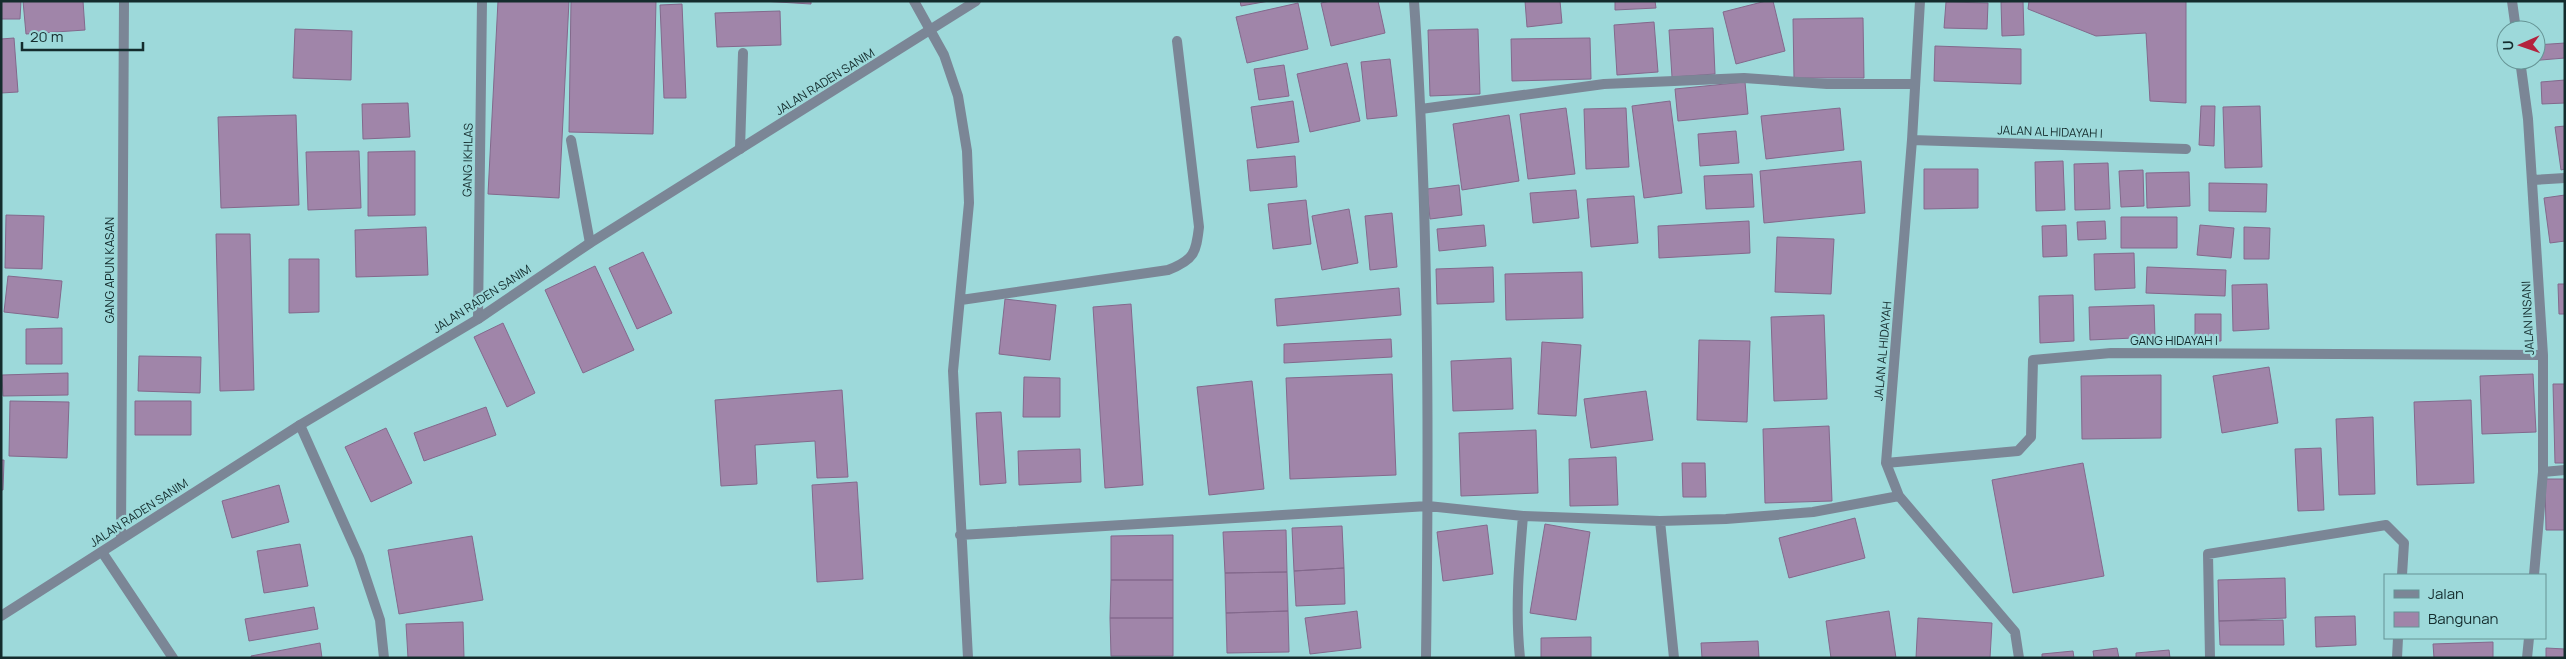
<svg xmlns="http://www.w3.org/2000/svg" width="2566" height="659" viewBox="0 0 2566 659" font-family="Manrope,sans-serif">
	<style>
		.building { fill: #a085a9; stroke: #83698c }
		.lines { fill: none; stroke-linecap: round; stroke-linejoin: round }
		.minor { stroke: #7b8696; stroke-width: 10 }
		.tertiary { stroke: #7b8696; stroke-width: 10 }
		.labels { text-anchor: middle; stroke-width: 4.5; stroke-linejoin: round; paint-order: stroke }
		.street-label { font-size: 12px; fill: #142c2d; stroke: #9dd9da }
	</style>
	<rect width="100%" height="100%" fill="#9dd9da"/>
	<!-- building -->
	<path class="building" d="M1,1H21L20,19H1Z
		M23,1H83L85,30L26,34Z
		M498,1H569L559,198L488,194Z
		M571,1H656L653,134L569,132Z
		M762,1H811V4Z
		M1240,1H1269L1241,6Z
		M1330,1H1378L1385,33L1331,46L1321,3Z
		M1525,1H1560L1562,23L1527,27Z
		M1615,1H1655L1656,8L1615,10Z
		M1766,1H1773L1785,51L1736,64L1723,12Z
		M2023,1L2024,35L2002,36L2001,2Z
		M2029,1H2186V103L2150,101L2146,33L2096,36L2028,9Z
		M1946,2L1988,3L1987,29L1944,28Z
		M1298,3L1308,49L1247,63L1236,17Z
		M682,4L686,98H664L660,5Z
		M780,11L781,45L717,47L715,13Z
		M1863,18L1864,78H1794L1793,19Z
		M1654,22L1658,72L1617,75L1614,25Z
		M1713,28L1715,74L1672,77L1669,30Z
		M295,29L352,31L351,80L293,78Z
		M1478,29L1480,94L1430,96L1428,30Z
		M14,38L18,92L1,93V39Z
		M1590,38L1591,79L1512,81L1511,39Z
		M2565,43V58L2529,61L2536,60V45Z
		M1935,46L2021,49V84L1934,81Z
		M1390,59L1397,116L1367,119L1361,62Z
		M1347,63L1360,121L1310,132L1297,74Z
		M1284,65L1289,96L1259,100L1254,69Z
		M2565,80V103L2542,104L2541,82Z
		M1745,82L1748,114L1678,121L1675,89Z
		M1293,101L1299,142L1257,148L1251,107Z
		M1670,101L1682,193L1644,198L1632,106Z
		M408,103L410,137L363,139L362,104Z
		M2201,106H2215L2214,146L2199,145Z
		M2260,106L2262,167L2225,168L2223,107Z
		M1566,108L1575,174L1528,179L1520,114Z
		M1626,108L1629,167L1586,169L1584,109Z
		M1840,108L1844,150L1766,159L1761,116Z
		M296,115L299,205L221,208L218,117Z
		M1509,115L1519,181L1462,190L1453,124Z
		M2565,126V169L2561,170L2555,127Z
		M1736,131L1739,163L1700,166L1698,134Z
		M359,151L361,208L308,210L306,152Z
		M415,151V215L368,216V152Z
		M1295,156L1297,187L1250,191L1247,160Z
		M1861,161L1865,213L1764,223L1760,171Z
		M2063,161L2065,210L2036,211L2035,162Z
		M2108,163L2110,209L2075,210L2074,164Z
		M1924,169H1978V208L1924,209Z
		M2143,170L2144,206L2121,207L2119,171Z
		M2189,172L2190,206L2147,208L2146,173Z
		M1752,174L1754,207L1706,209L1704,176Z
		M2209,183L2267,184L2266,212L2209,211Z
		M1459,185L1462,215L1430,219L1427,189Z
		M1576,190L1579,218L1533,223L1530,193Z
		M2565,195V241L2550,243L2544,198Z
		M1634,196L1638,243L1591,247L1587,199Z
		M1306,200L1311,244L1273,249L1268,204Z
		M1349,209L1358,263L1322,270L1312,216Z
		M1392,213L1397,267L1370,270L1365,216Z
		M6,215L44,216L42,269L5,268Z
		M2121,217H2177V248H2121Z
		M1749,221L1750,253L1659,258L1658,226Z
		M2105,221L2106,239L2078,240L2077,222Z
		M1484,225L1486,246L1439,251L1437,229Z
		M2066,225L2067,256L2043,257L2042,226Z
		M2200,225L2234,228L2231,258L2197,255Z
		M426,227L428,275L356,277L355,230Z
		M2244,227L2270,228L2269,259H2244Z
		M216,234H250L254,390L220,391Z
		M1777,237L1834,239L1831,294L1775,292Z
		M643,252L672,313L637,329L609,268Z
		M2134,253L2135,288L2095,290L2094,254Z
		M289,259H319V312L289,313Z
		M595,266L634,350L583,373L545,290Z
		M1493,267L1494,302L1437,304L1436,269Z
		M2147,267L2226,270L2225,296L2146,293Z
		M1582,272L1583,318L1506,320L1505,274Z
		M8,276L62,281L58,318L4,312Z
		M2267,284L2269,329L2233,331L2232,285Z
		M2558,284H2565V314H2559Z
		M1399,288L1401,315L1277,326L1275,299Z
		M2073,295L2074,341L2040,343L2039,296Z
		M1005,299L1056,305L1050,360L999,354Z
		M1131,304L1143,485L1105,488L1093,307Z
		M2154,305L2155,337L2090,340L2089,307Z
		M2195,314H2221V341H2195Z
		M1824,315L1827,399L1774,401L1771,317Z
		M503,323L535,393L507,407L474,337Z
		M62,328V364H26V329Z
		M1391,339L1392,357L1284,363V344Z
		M1699,340L1750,341L1747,422L1697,420Z
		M1542,342L1581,345L1576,416L1538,414Z
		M139,356L201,357L200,393L138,391Z
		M1511,358L1513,409L1453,411L1451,361Z
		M2269,367L2278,423L2222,433L2213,376Z
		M68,373V395L3,396L2,375Z
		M1392,374L1396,475L1290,479L1286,378Z
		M2533,374L2536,432L2482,434L2480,376Z
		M2161,375V438L2082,439L2081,376Z
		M1024,377L1060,378V417H1023Z
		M1252,381L1264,489L1209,495L1197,387Z
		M2553,384H2565V463H2555Z
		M842,390L848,477L817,478L815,441L755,445L757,484L721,486L715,400Z
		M1646,391L1653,440L1591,448L1584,399Z
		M2471,400L2474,483L2417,485L2414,402Z
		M10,401L69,402L67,458L9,456Z
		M135,401H191V435H135Z
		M486,407L496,435L424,461L414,433Z
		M1001,412L1006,483L980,485L976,413Z
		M2373,417L2375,494L2339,495L2336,419Z
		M1829,426L1832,501L1765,503L1763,429Z
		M386,428L412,483L371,502L345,447Z
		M1536,430L1538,493L1461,496L1459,433Z
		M2321,448L2324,510L2298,511L2295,449Z
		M1080,449L1081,482L1019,485L1018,451Z
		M1616,457L1618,505L1570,506L1569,459Z
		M1,460H4L3,490H1Z
		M1682,463H1705L1706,497H1683Z
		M2083,463L2104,576L2013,593L1992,480Z
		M2545,479H2565V530H2546Z
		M857,482L863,579L817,582L812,485Z
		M279,485L289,522L232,538L222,501Z
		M1855,518L1865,558L1789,578L1779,538Z
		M1545,524L1590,532L1576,620L1530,613Z
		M1487,525L1493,574L1443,581L1437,532Z
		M1342,526L1344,568L1294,571L1292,528Z
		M1286,530L1287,572L1225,573L1223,532Z
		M1173,535V580H1111V536Z
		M472,536L483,600L399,614L388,550Z
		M300,544L308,586L264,593L257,551Z
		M1344,568L1345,604L1296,606L1294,571Z
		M1287,572L1288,611L1226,613L1225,573Z
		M2285,578L2286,618L2219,621L2218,580Z
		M1111,580H1173V618H1110Z
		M314,607L318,629L249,641L245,619Z
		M1288,611L1289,652L1227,653L1226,613Z
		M1357,611L1361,648L1310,654L1305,618Z
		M1889,611L1896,658H1831L1826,621Z
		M2355,616L2356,645L2316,647L2315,617Z
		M1110,618H1173V656H1111Z
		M1918,618L1992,623L1990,658H1916Z
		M2283,620L2284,645H2220L2219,621Z
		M463,622L464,658H408L406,624Z
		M1591,637V658H1541V638Z
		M1758,641L1759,658H1702L1701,643Z
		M2493,642V658H2434L2433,644Z
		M320,643L322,658H251V656Z
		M2117,648L2119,658H2094L2093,651Z
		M2546,648L2565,649V658H2546Z
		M2169,650L2170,658H2136V653Z
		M2073,651L2074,658H2042V654Z"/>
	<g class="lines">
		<!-- minor -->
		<path class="minor" d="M914,1L944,55L958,96L967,151L969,203L953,371L968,658
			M1414,1C1429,219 1429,439 1426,658
			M1920,1L1912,140L1886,463L1899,496L2015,632L2019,658
			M2512,1L2516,30
			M2520,60L2528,119L2543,355V472L2534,575
			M1421,109L1604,84L1744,78L1827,84H1914
			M571,140L590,243
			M1912,140L2186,149
			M740,149L743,53
			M2532,180L2565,178
			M961,300L1168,270C1194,260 1196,253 1199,227L1177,41
			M478,319L482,1
			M300,425L359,557L380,620L384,658
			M1886,463L2018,451L2031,437L2033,360L2111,353L2543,355
			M2543,472L2565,470
			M1660,521L1674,658
			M960,535L1428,506L1523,516L1660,521L1726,519L1813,512L1899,496
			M121,539L124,1
			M102,552L173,658
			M1520,658C1515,610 1519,563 1523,516
			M2210,658L2208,554L2386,525L2404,543L2402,575
			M2397,658L2398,638
			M2527,658L2529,638"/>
		<!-- tertiary -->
		<path class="tertiary" d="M1,616L300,425L478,319L590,243L976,1"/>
	</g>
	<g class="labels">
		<!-- street labels -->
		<g class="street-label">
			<text transform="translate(825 82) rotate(-32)" y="4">JALAN RADEN SANIM</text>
			<text transform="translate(2050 132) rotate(2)" y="4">JALAN AL HIDAYAH I</text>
			<text transform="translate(468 160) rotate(-89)" y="4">GANG IKHLAS</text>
			<text transform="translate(110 270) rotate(-90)" y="4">GANG APUN KASAN</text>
			<text transform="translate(482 299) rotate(-33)" y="4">JALAN RADEN SANIM</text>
			<text transform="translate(2528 318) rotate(-93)" y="4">JALAN INSANI</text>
			<text x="2174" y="345">GANG HIDAYAH I</text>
			<text transform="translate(1883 351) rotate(-85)" y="4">JALAN AL HIDAYAH</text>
			<text transform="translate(139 513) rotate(-33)" y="4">JALAN RADEN SANIM</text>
		</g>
	</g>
	<!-- border -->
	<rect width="2566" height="659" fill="none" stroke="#142c2d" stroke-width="5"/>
	<!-- legend -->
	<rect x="2384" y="574" width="162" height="65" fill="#9dd9da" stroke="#669495"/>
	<rect x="2394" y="590" width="25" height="8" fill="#7b8696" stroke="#669495"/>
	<text x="2428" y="599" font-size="15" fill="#142c2d">Jalan</text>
	<rect x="2394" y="612" width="25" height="15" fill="#a085a9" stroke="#669495"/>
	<text x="2428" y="624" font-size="15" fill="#142c2d">Bangunan</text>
	<!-- north arrow -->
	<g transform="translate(2521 45) rotate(268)"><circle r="24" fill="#9dd9da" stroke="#669495"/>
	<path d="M0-4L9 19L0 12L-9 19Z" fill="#b4223d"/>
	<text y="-8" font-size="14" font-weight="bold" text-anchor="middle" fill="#142c2d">U</text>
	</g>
	<!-- scale -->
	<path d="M22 42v8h121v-8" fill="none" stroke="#142c2d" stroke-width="2.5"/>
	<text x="30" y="42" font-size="15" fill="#142c2d" stroke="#9dd9da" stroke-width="4" paint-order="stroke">20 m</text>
</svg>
